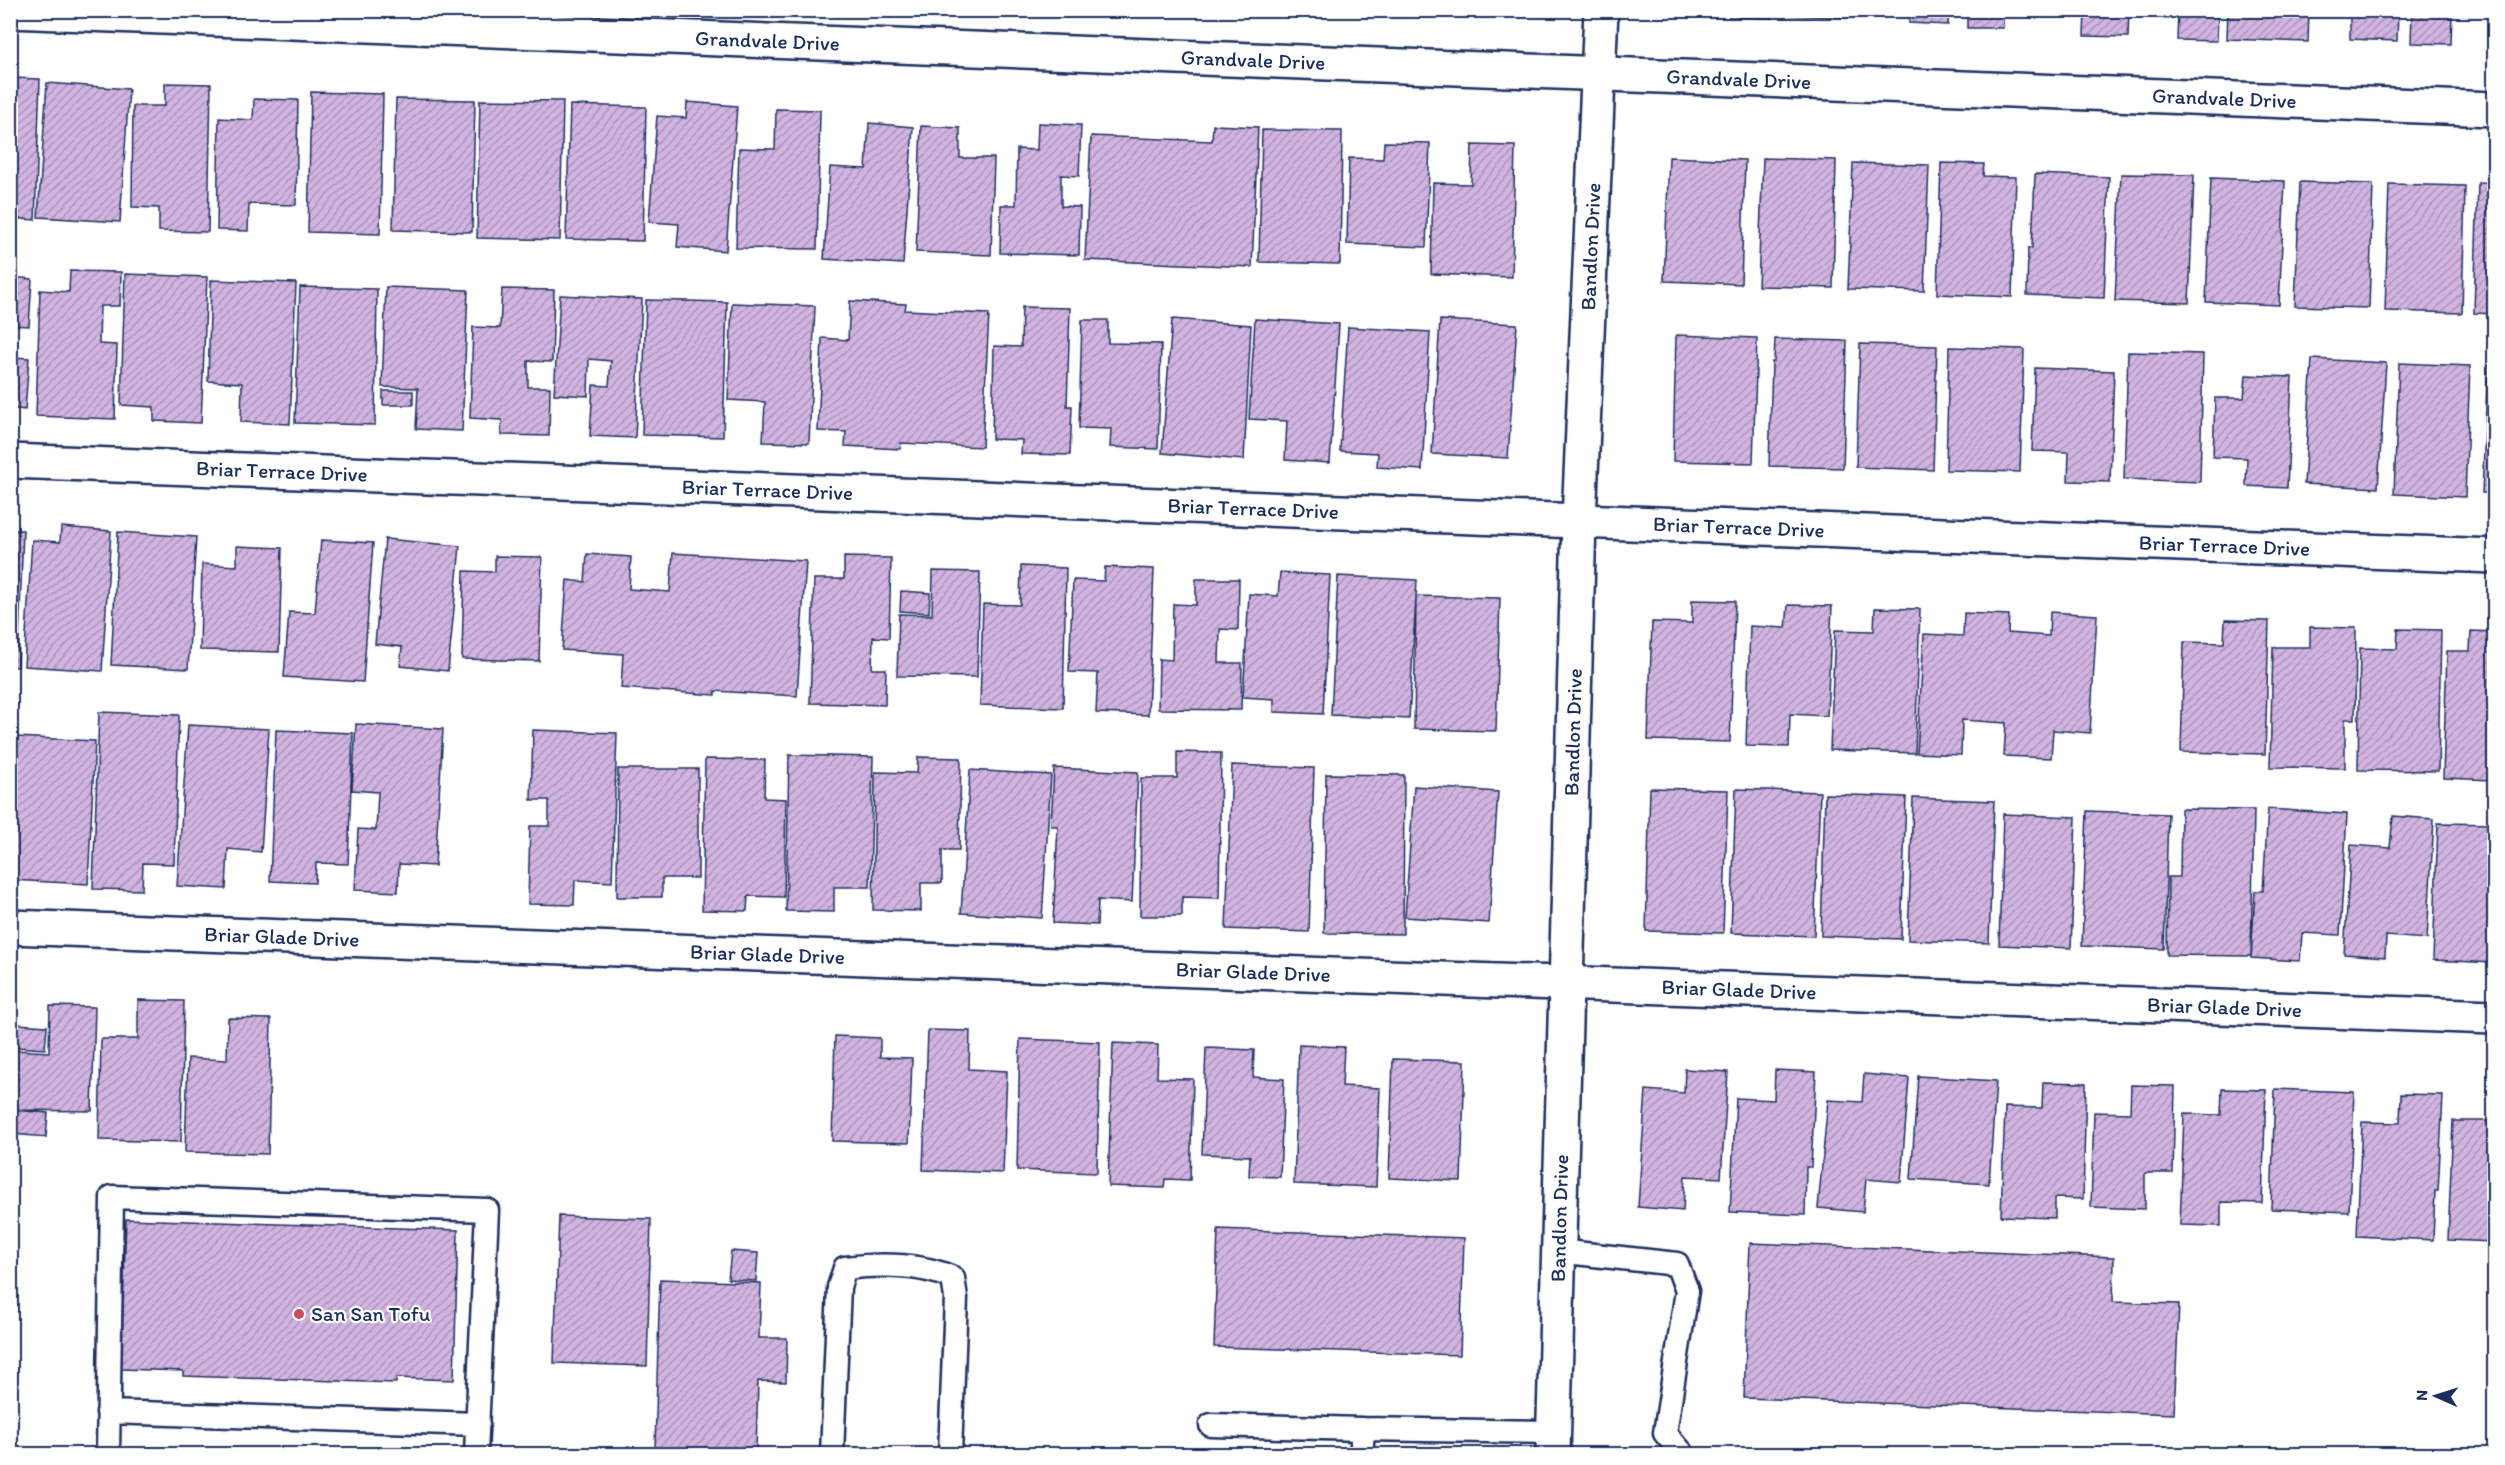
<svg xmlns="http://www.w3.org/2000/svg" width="2505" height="1465" viewBox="0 0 2505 1465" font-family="Itim,sans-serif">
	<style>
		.building { fill: url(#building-hatch); stroke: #1b2f5e; stroke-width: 1.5 }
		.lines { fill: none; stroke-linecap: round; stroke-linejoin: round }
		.lane-casing { stroke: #1b2f5e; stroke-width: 27 }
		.street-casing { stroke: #1b2f5e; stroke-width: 38 }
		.lane { stroke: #fff; stroke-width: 22 }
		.street { stroke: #fff; stroke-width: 33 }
		.poi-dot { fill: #d1495b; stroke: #fff; stroke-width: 2 }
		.labels { text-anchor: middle; stroke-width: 4.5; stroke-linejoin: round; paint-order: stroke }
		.street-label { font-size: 21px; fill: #1b2f5e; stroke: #fff }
		.poi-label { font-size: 21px; fill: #1b2f5e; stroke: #fff; text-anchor: start }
	</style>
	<defs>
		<pattern id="building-hatch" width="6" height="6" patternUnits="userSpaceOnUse" patternTransform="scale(1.5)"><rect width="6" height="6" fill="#d2b4e1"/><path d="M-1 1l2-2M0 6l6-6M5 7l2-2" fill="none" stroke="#aa93ba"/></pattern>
	</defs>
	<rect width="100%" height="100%" fill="#fff"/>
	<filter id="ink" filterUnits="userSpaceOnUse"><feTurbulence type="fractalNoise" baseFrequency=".0167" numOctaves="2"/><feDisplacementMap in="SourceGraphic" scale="12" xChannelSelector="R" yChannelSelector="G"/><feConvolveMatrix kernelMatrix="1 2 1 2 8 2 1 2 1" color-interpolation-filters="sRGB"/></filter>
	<g filter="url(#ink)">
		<!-- building -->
		<path class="building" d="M1729,10H1772V18L1729,17Z
			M1782,10H1863L1862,18L1782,15Z
			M1909,10H1949L1948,25L1909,23Z
			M1967,10H2003V28H1967Z
			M2061,10H2129L2128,37L2084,36L2085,11Z
			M2178,10H2218L2217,41L2177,40Z
			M2228,10H2309L2308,42L2227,39Z
			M2350,10H2398L2397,41L2350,39Z
			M2412,10H2488V15L2452,14L2451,44L2411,43Z
			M10,78L40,79L35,220L10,218Z
			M47,83L129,89L120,222L38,217Z
			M165,83L211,84L208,232L159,231V208L132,207L133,106H165Z
			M311,92L383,94L380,234L308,232Z
			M254,99L298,100L296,205L249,204L248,231L217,230L219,118L253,120Z
			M396,99L475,100L472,232L393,230Z
			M480,100L563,101L560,240L477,238Z
			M687,102L737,106L726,251L677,247L679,224L649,222L657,116L686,118Z
			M570,105L646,107L643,241L566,239Z
			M776,109L820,110L817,249L736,248L739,148L775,149Z
			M869,123L913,127L903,264L824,259L830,167L866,169Z
			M1038,123L1081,125L1079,176L1061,175V206L1080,207L1079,255L1000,253L1001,205H1016L1017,149L1037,150Z
			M1213,125L1258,127L1252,267L1085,260L1091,136L1212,141Z
			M921,126L960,128V158H994L991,255L916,252Z
			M1262,130L1342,131L1340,264L1259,262Z
			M1384,142L1430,143L1426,247L1347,244L1349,158L1383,159Z
			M1472,145L1515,146L1512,277L1431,274L1433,183L1471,184Z
			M1669,157L1745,160L1741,284L1664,281Z
			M1763,158L1836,160L1833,288L1758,286Z
			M1853,163L1929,165L1924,291L1848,289Z
			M1941,163L1984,164L1983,176L2016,177L2012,297L1937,294Z
			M2035,174L2109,177L2104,298L2027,295L2028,248H2032Z
			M2121,174L2194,175L2189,303L2115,301Z
			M2211,178L2285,181L2279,305L2206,302Z
			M2300,182L2373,184L2369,308L2295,306Z
			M2478,182L2494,183V314L2474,313Z
			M2389,184L2465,186L2462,313L2385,311Z
			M70,271L121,272L120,306H100L99,344L117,345L115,419L36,416L40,290L69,292Z
			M125,274L207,277L201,423L154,421V407L121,405Z
			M10,277L32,279L29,326L12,325L10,346Z
			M211,280L296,283L290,424L241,422L242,383L208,381Z
			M300,287L377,289L375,425L295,423Z
			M386,287L468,290L462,431L416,429L418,388L382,387Z
			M502,289L554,290L552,362L528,361V387H550L549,436L501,435L502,420L470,418L473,327L500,328Z
			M560,295L642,299L635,438L590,436L593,385L609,386L611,361L589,359L588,396L554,394Z
			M646,300L727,302L723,437L642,435Z
			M850,301L906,304L905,310L989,314L982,447L901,443L900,449L845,446L846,432L818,431L822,338L848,340Z
			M732,303L815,306L809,443L763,442L765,402L728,400Z
			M1022,307L1070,308L1067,406H1072L1070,455L1021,454L1022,440L992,439L994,346L1021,347Z
			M1172,319L1251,325L1244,460L1162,453Z
			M1255,319L1339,324L1330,463L1285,460L1287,421L1249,419Z
			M1082,320H1108V343L1161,344L1158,449L1110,447L1111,429L1079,428Z
			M1440,320L1517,324L1508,458L1432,454Z
			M1348,327L1430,332L1422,470L1377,467L1378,453L1340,451Z
			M1676,335L1757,338L1753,463L1673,461Z
			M1775,339L1847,341L1843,468L1769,466L1772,362H1774Z
			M1860,344L1937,346L1933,470L1856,467Z
			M1949,347L2024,349L2020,472L1946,470Z
			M2128,352L2203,354L2200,482L2124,479Z
			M10,357L29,358L25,410L10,408Z
			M2312,359L2386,363L2378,488L2304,484Z
			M2399,363L2470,366L2465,497L2394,494Z
			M2488,365L2494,366V493H2482Z
			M2035,368L2114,371L2110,482L2068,481L2069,452L2032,451Z
			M2246,375L2292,377L2287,488L2246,486L2247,458L2213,457L2215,398H2244Z
			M383,391H413V405H383Z
			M61,527L111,531L102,671L24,666L32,540L60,542Z
			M10,530H23L18,667H10Z
			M118,532L196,537L188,669L111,665Z
			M385,539L460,546L448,671L400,666L402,647L375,644Z
			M321,540L373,543L363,682L284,677L289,612L315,613Z
			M237,546L282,548L279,652L200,650L202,564L237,566Z
			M673,553L806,561L797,696L715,691V695L621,688L623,654L562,650L567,580L585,582L587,554L631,557L629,589L670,592Z
			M495,556L542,557L539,661L462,659L464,571L495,572Z
			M844,557L891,558L889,638L873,637L872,669H886L885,705L810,703L814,579H844Z
			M1021,566L1066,568L1063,708L980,705L983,604L1020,605Z
			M1105,567L1154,569L1148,715L1096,713L1098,673L1069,672L1073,580L1104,581Z
			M933,571L980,572L977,677L897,676L899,614L932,615Z
			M1280,573L1330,575L1323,714L1274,712V699L1243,697L1249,594L1278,596Z
			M1338,576L1417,580L1409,719L1331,715Z
			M1196,579H1239L1238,630L1220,629L1219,663H1242L1241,710L1158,709L1159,659L1172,660L1173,604L1196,605Z
			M901,591L930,593L929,613L900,611Z
			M1416,596L1500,598L1496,731L1414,729Z
			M1692,600L1735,601L1730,742L1648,740L1652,622L1692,623Z
			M1788,605L1832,606L1827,716L1790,714L1789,747L1746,746L1750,626L1786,628Z
			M1875,608L1920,609L1915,753L1830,750L1835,630L1874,631Z
			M2050,612L2097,615L2090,733L2053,730L2051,758L2004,756L2006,723L1962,720L1961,755L1917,753L1924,634L1963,636L1964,613L2009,615L2008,633L2049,636Z
			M2225,620L2269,621L2265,754L2181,752L2184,642L2224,643Z
			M2310,627L2356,628L2355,719H2345V768L2270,767L2273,647H2310Z
			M2398,629L2441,630L2438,771L2358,770L2360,648L2397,649Z
			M2471,631L2494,632V780L2443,778L2447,651H2470Z
			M99,712L179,715L174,864L143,863L142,890L93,889Z
			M356,724L443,729L435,866L399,864L398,892L355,890L358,829L376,830L378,792L352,790Z
			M188,725L269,729L261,852L228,849L226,889L177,886Z
			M276,730L353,733L348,864L316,863L315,883L270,881Z
			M533,730L617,733L612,882L575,880L574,905L528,904L530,826H549V800H531Z
			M16,737L95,741L88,884L10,880Z
			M1177,752L1221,753L1219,898L1182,897V916H1140L1141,778H1177Z
			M789,755L873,757L870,887H834V912L786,911Z
			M918,757L961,758L959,850H942V883H921V911L873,910L875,772L917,773Z
			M705,759L765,760L764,798L786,799L784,897L748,896L747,911L702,910Z
			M1232,765L1314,768L1309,932L1226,929Z
			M1054,768L1138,772L1132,902L1098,900L1097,925L1053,923L1058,826H1051Z
			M618,769H698V878H662V897H617Z
			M970,770L1051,775L1042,918L961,913Z
			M1326,774L1404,775L1403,934L1324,933Z
			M1414,786L1498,792L1489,923L1405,917Z
			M1650,788L1728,790L1723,933L1646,931Z
			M1736,789L1820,792L1814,936L1731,933Z
			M1825,794L1906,797L1901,939L1821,936Z
			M1913,798L1994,801L1989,943L1908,940Z
			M2181,809L2254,810L2251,956L2167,955L2168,877H2180Z
			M2268,809L2347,814L2340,935L2302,933L2300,961L2251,958L2255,891H2263Z
			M2087,811L2168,814L2164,949L2082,946Z
			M2003,814L2076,817L2071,948L1999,945Z
			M2393,816L2434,819L2427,939L2386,936L2385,957L2344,954L2351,845L2390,848Z
			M2438,823L2494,824V963L2433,960Z
			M138,1000L184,1001L181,1142L99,1140L101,1039H138Z
			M50,1006L95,1007L92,1111L13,1110L14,1050L49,1052Z
			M228,1018L271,1019L268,1154L185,1152L188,1058L227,1060Z
			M17,1024L47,1026L45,1049L15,1047Z
			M928,1030L970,1031L969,1069L1007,1071L1003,1173L923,1170Z
			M835,1036L880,1038V1057L912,1058L909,1143L832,1141Z
			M1020,1039L1100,1042L1097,1173L1017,1170Z
			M1113,1043L1158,1045L1157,1078L1193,1079L1190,1180L1165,1179L1164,1188L1108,1186Z
			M1299,1045L1344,1047L1342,1086L1380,1088L1376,1187L1294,1184Z
			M1206,1048L1254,1050L1253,1077L1284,1079L1280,1177L1249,1176L1250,1156L1202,1154Z
			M1393,1059L1465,1061L1461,1181L1389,1178Z
			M1685,1069L1728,1072L1721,1178L1685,1176L1683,1211L1638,1207L1646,1090L1684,1093Z
			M1775,1070L1816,1072L1811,1167H1806L1805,1215L1730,1212L1736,1098L1774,1100Z
			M1864,1074L1909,1078L1901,1182L1866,1179L1863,1212L1818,1208L1828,1100L1862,1102Z
			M1918,1076L1996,1081L1989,1184L1911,1179Z
			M2043,1082L2086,1083L2083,1199L2055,1198V1218L2001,1216L2005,1107L2042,1108Z
			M2131,1085L2175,1086L2173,1173H2145V1209L2091,1207L2094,1112L2130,1113Z
			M2222,1089L2266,1090L2262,1203L2221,1202V1226L2180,1225L2184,1114L2221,1115Z
			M2275,1089L2354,1092L2349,1212L2271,1209Z
			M2401,1094L2443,1095L2438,1191H2435L2433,1240L2357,1236L2362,1122L2400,1123Z
			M2491,1099H2494V1242L2448,1240L2453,1121H2490Z
			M14,1110L48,1113L46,1137L12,1134Z
			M559,1216L651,1219L647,1366L554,1363Z
			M126,1219L458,1230L454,1380L396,1378V1383L183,1376V1371L121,1369Z
			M1218,1229L1464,1238L1460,1355L1214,1347Z
			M1750,1243L2114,1257L2113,1302L2179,1304L2174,1414L1744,1398Z
			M731,1251L758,1253L756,1281L728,1279Z
			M660,1279L761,1283L759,1338H787L786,1382L758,1381L756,1451L655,1448Z"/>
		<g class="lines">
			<!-- lane casing -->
			<g class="lane-casing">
				<path id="lane" d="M1557,1251L1677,1264L1687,1291L1665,1433L1683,1454
					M108,1412L478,1424
					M1211,1425L1362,1429
					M108,1454L112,1197L487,1210L476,1454
					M832,1454L839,1287L845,1268C879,1264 921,1264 953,1278L956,1298L950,1454
					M1362,1454V1429L1554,1432"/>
			</g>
			<!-- street casing -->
			<g class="street-casing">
				<g id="street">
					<path id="s1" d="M10,11L2494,109"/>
					<path id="s2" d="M10,461L2494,556"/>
					<path id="s3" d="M10,927L2494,1017"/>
					<path id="s4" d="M1553,1454L1579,521L1601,10"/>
				</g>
			</g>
			<!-- lane -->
			<use href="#lane" class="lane"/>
			<!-- street -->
			<use href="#street" class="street"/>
		</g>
	</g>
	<!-- markers -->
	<circle class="poi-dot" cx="299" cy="1314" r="6"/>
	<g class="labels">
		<!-- street labels -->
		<g class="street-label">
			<text dy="7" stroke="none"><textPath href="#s1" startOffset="758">Grandvale Drive</textPath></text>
			<text dy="7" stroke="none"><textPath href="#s1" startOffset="1244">Grandvale Drive</textPath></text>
			<text dy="7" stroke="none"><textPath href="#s1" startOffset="1730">Grandvale Drive</textPath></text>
			<text dy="7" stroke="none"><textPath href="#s1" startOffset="2216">Grandvale Drive</textPath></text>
			<text dy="7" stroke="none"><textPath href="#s4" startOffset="1208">Bandlon Drive</textPath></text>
			<text dy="7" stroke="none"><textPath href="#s2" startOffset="272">Briar Terrace Drive</textPath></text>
			<text dy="7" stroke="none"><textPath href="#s2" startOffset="758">Briar Terrace Drive</textPath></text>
			<text dy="7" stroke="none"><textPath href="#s2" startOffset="1244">Briar Terrace Drive</textPath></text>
			<text dy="7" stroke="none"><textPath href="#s2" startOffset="1730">Briar Terrace Drive</textPath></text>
			<text dy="7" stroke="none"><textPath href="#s2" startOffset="2216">Briar Terrace Drive</textPath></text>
			<text dy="7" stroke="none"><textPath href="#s4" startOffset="722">Bandlon Drive</textPath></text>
			<text dy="7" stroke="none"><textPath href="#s3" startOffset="272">Briar Glade Drive</textPath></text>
			<text dy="7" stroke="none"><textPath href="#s3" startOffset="758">Briar Glade Drive</textPath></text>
			<text dy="7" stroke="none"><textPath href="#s3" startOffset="1244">Briar Glade Drive</textPath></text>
			<text dy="7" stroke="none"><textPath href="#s3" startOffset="1730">Briar Glade Drive</textPath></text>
			<text dy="7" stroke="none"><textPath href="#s3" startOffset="2216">Briar Glade Drive</textPath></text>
			<text dy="7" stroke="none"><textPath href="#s4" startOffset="236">Bandlon Drive</textPath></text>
		</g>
		<!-- poi labels -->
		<g class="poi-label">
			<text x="311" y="1321">San San Tofu</text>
		</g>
	</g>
	<!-- margin -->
	<rect width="2505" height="1465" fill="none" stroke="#fff" stroke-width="36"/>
	<rect x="18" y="18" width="2469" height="1429" fill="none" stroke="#1b2f5e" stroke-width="2" filter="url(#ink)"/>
	<!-- north arrow -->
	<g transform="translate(2436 1396) rotate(273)" stroke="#ffffff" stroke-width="4.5" paint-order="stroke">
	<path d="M0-4.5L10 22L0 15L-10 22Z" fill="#1b2f5e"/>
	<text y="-9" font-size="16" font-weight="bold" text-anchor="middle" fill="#1b2f5e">N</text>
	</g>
</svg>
